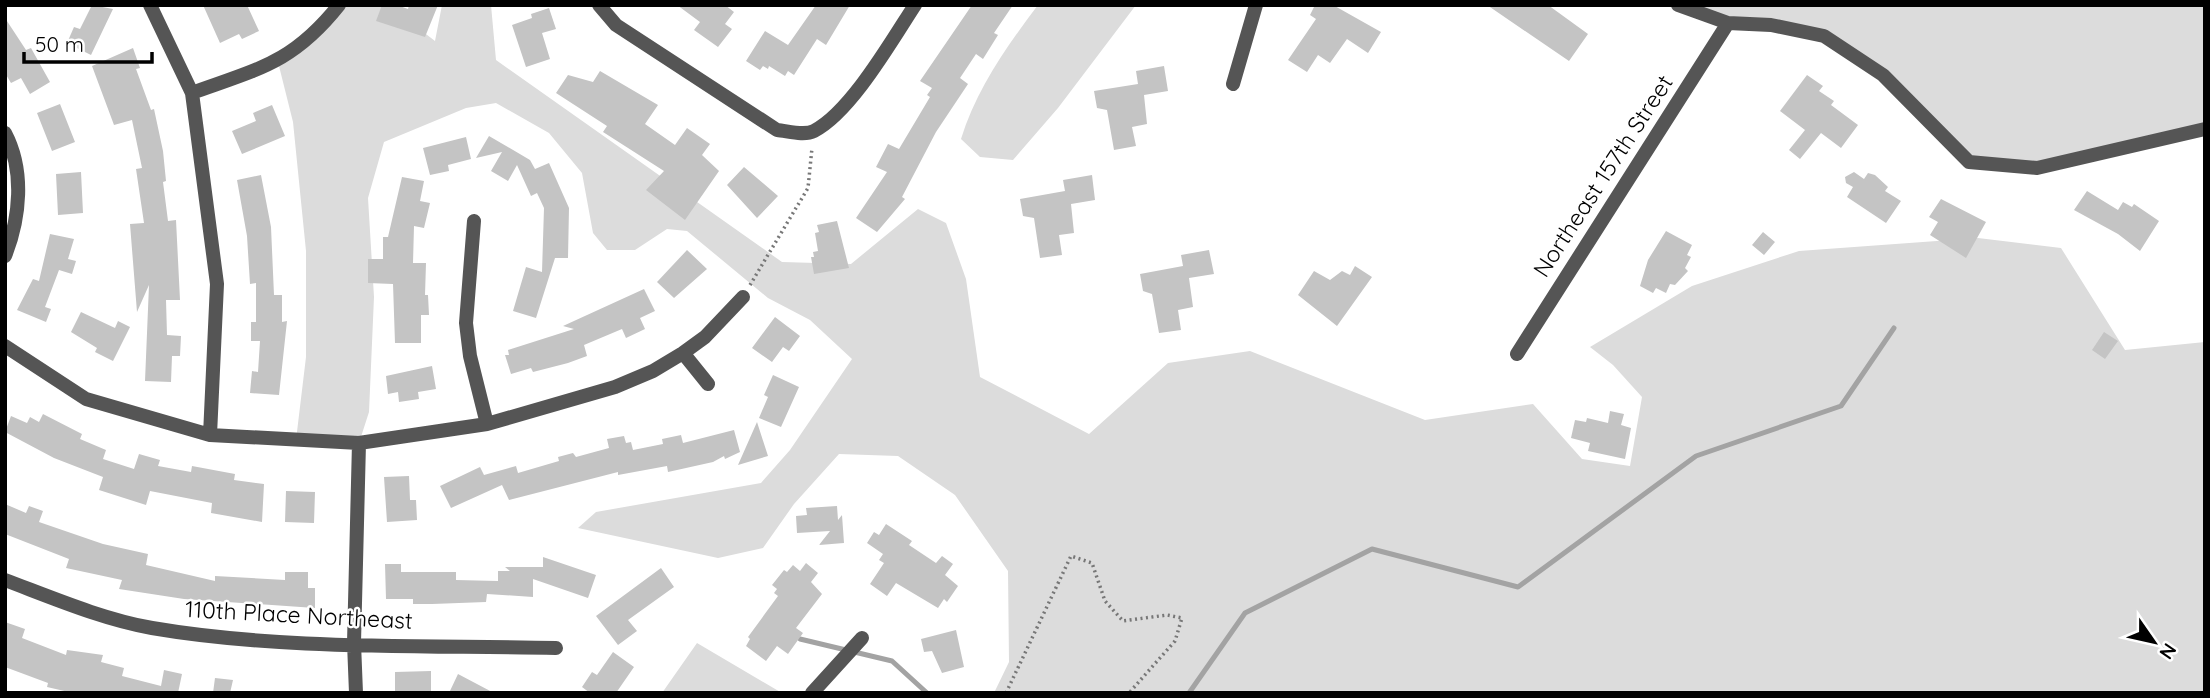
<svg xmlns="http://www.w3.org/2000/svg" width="2210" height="698" viewBox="0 0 2210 698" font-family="Quicksand,sans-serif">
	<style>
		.green { fill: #dcdcdc }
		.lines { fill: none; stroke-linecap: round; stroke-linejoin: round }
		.stream { stroke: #a3a3a3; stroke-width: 5 }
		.building { fill: #c4c4c4 }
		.path { stroke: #777; stroke-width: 3.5; stroke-dasharray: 2 3.5; stroke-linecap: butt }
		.street { stroke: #555; stroke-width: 14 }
		.labels { text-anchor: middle; stroke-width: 5; stroke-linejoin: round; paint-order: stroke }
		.street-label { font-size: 23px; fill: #000; stroke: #fff }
	</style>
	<rect width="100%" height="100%" fill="#fff"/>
	<!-- green -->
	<path class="green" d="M339,5H388L435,41L442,5H491L496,60L782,262L851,264L918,209L946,223L966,279L980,377L1089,434L1168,363L1250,351L1425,420L1533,404L1582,459L1630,466L1642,397L1613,365L1590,347L1692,286L1799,251L1978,238L2061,248L2125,350L2205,342V693H994L1009,662L1008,571L955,495L898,456L839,454L794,504L763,548L718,558L578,528L596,512L761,483L790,450L852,359L810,320L768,298L687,231L667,229L635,250H607L593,233L582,173L549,133L496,103L466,108L384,142L368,198L374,297L369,412L359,443L296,440L306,357V251L293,122L278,62Z
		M1038,5H1136L1058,108L1013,160L980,157L961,139C976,90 1007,46 1038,5Z
		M1678,5H2205V129L2037,168L1969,162L1883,75L1824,36L1728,23Z
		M697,643L782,693H662Z"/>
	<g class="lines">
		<!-- stream -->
		<path class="stream" d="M800,639L892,661L927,693
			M1189,693L1245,613L1372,549L1518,587L1696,456L1841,406L1894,328"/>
	</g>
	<!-- building -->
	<path class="building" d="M92,5L113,9L91,55L67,43L74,27L80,29Z
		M203,5H247L259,31L242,39L239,34L220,43Z
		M382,5H397L408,9L409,5H438L425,37L376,21Z
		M677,5H725L734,12L725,24L732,29L718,47L694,30L700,22Z
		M816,5H850L826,45L817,39L794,75L788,71L785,76L769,66L768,69L763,66L760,70L746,61L765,31L788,45Z
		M972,5H1013L994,33L998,35L983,59L976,54L960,78L968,84L936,132L902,197L905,199L877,232L856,218L887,172L876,167L888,144L899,149L930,97L927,95L932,88L920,81Z
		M1315,5H1333L1381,32L1368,53L1347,39L1330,63L1318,55L1307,72L1288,60L1316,19L1310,15Z
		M1487,5H1548L1588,34L1569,61Z
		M549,8L556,29L542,33L550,59L526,67L512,25L532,18L531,14Z
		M5,18L26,50L31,48L50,82L30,94L21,78L11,83L5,73Z
		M133,48L140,68L136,69L151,110L154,109L163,151L166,181L163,182L168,221L176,220L180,300H166L167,335L181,336L180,356H172L171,382L145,381L149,285L137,312L130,224L144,223L136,169L142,168L132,120L114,125L92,66Z
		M1164,66L1168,91L1144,95L1147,124L1132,127L1136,146L1114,150L1107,110L1097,108L1094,91L1138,84L1136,71Z
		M600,71L658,105L645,124L675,145L687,128L710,144L702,155L719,171L685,220L646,190L664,171L603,132L607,126L556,93L568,75L593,82Z
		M1807,75L1823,86L1819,91L1834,101L1831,105L1858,125L1841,148L1821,133L1800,159L1789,150L1805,130L1780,111Z
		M60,104L75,142L52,151L37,113Z
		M272,105L285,136L242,154L232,131L256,121L253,113Z
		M489,136L530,160L535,169L549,163L569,208L568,258H555L536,318L513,311L526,267L542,272L544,208L537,193L531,196L517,165L508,181L491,171L502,152L476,158Z
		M466,137L471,159L448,165L449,171L430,175L423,148Z
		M744,167L778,196L757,218L727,185Z
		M81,172L83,213L58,215L56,174Z
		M1854,172L1864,179L1868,173L1875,175L1888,187L1885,191L1901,201L1886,223L1847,197L1853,187L1846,183L1845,177Z
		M261,175L271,227L274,295H282V322L287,321L279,395L250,393L252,371L258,372L260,341H251V322H256V283L250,284L247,236L237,180Z
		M1092,175L1095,200L1071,204L1074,233L1059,235L1062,255L1040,258L1034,218L1023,216L1020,199L1065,191L1063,180Z
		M402,177L424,181L420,201L430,203L424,228L414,226L413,263H426L425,295H428L429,315H421V343H395L393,284L368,283V259H383V237H388Z
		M2087,191L2118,210L2123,202L2132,207L2134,204L2159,221L2140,251L2118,234L2074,210Z
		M1941,199L1986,222L1966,258L1930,235L1938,222L1929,217Z
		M837,221L849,268L814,274L811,257H814L813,252L818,251L815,233L819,232L817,225Z
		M1666,231L1692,245L1687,255L1691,257L1685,268L1688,271L1675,285L1670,284L1666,293L1656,288L1653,293L1640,286L1648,260Z
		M1763,232L1775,242L1764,255L1752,245Z
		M50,234L74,239L68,259L76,261L72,274L59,270L45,307L51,309L46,322L17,310L33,279L39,281Z
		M687,250L707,269L674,298L657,282Z
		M1209,250L1214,274L1189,278L1193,307L1178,310L1181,330L1159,333L1152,294L1143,291L1140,274L1183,266L1181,255Z
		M1355,266L1372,277L1337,326L1298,295L1314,271L1330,280L1342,271L1350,275Z
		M644,289L655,311L640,318L645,329L626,338L622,329L584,345L587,356L568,363L533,372L531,368L511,374L505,355H509L508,350L574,329L563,326Z
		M81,312L115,328L118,321L130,327L113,361L95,352L97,348L71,332Z
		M775,317L800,336L789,351L783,347L772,362L752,348Z
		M2104,332L2118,341L2105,359L2092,350Z
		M432,366L436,389L418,392L419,399L399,402L398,392L388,394L386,376Z
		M773,375L799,387L781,427L759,418L768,397L764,395Z
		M1610,411L1624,414L1621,425L1631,428L1625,459L1588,451L1590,443L1571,438L1575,420L1586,422L1587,418L1608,423Z
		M43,414L82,434L80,439L106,450L103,459L134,469L139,454L160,460L158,466L191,472L192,466L235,474L234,480L264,484L262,522L211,513L212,503L150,491L146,505L99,490L103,477L54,458L5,432L11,416L27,423L30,417L39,422Z
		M757,422L768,456L738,465Z
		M734,430L740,452L725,459L724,456L713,462L668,472L667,466L618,475V472L509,500L502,485L451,508L440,486L480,467L484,475L516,466L518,473L559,461L558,457L573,453L576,457L609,448L607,439L624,436L626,443L631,442L633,450L663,444L662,439L681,435L683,443Z
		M409,476L410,500H416L417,520L387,522L384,477Z
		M286,491L315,492L314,523L285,522Z
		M5,504L26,513L29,506L43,511L39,522L103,544L148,554L146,565L215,581V576L285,580V572H308V588H315V608L184,599L119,589L122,580L66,568L69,559L5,534Z
		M837,506L838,520L842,515L844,543L819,545L830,531L797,533L796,516L807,515L806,508Z
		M886,524L912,541L909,545L936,563L942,556L953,564L945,575L958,586L947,602L944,599L938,608L896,583L887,596L870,584L884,563L879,560L883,554L867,543L874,532L879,535Z
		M543,557L596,575L588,598L533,579V597L487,594L486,602L432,604H413V599H386L385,564H401V572H456V580L498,581V571H510L505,567H543Z
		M806,563L818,573L811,582L822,594L796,628L803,633L788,654L777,646L766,661L746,646L750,639L748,637L778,596L774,593L777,589L772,585L784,570L787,572L793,565L800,571Z
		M661,568L674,587L628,620L637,631L618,645L596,616Z
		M5,622L25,629L22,638L66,655L67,650L103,655L101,662L124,668L122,676L161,686L164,670L182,674L178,693H73L47,687L48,683L5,667Z
		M956,630L964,667L942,673L932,651L924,652L921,639Z
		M613,652L634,667L616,693H590L582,687L592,672L597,675Z
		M431,671V693H395V672Z
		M458,674L494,693H449Z
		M215,678L233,680L230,693H213Z"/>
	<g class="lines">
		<!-- path -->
		<path class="path" d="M750,285L808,188L812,148
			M1006,693L1071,556L1092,563L1105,601L1123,621L1167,615L1182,618L1175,641L1129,693"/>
		<!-- street -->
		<path class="street" d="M150,5L192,93L217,284L210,435
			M599,5L616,25L777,130C788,131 804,136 814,131C851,112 892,40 915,5
			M1678,5L1728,23L1771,25L1824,36L1883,75L1969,162L2037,168L2205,129
			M1233,84L1256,5
			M192,93C258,69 293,63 339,5
			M5,133C25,171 20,218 5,256
			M474,221L466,323L470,356L487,424
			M5,346L86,399L210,435L359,443L487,424L615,387L653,371L683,353L705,337L743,297
			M683,353L708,384
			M1517,354L1728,23
			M5,580C53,598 102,619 152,628C280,650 426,645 556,648
			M356,693L354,643L359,443
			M812,693L862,638"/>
	</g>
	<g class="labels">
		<!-- street labels -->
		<g class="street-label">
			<text transform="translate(1603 176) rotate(-57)" y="8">Northeast 157th Street</text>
			<text transform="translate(299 615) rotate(3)" y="8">110th Place Northeast</text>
		</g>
	</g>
	<!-- border -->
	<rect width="2210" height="698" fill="none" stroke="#000000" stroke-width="14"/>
	<!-- north arrow -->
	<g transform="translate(2154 642) rotate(124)" stroke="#ffffff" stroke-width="5" paint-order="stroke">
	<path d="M0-5L12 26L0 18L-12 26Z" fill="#000000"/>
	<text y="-10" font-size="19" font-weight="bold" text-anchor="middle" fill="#000000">N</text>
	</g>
	<!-- scale -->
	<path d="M24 52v10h128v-10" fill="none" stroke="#000000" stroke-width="3.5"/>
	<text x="35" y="52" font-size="21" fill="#000000" stroke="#ffffff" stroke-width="5" paint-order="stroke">50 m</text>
</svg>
